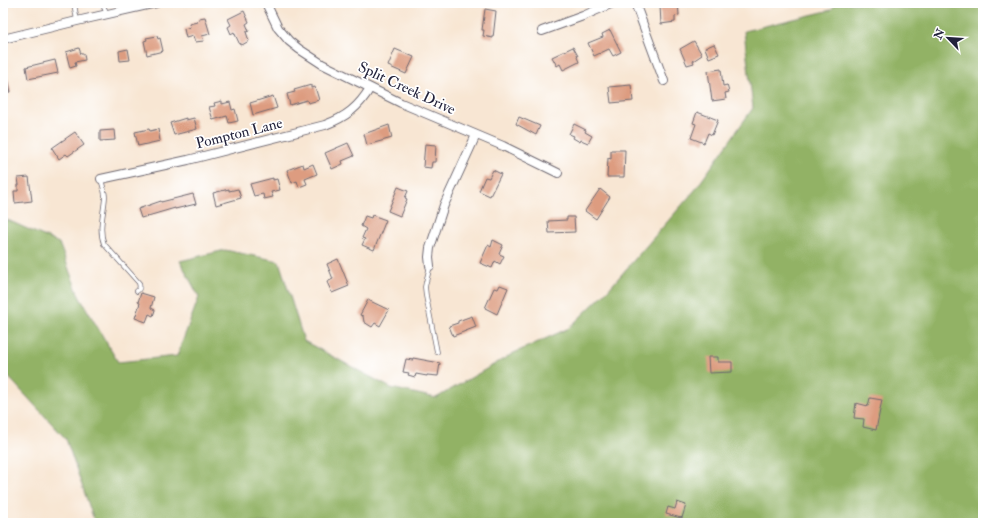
<svg xmlns="http://www.w3.org/2000/svg" width="986" height="526" viewBox="0 0 986 526" font-family="'IM FELL Double Pica',serif">
	<style>
		.forest { fill: #92b265; stroke: #5a6a50 }
		.building { fill: #dd9c80 }
		.lines { fill: none; stroke-linecap: round; stroke-linejoin: round }
		.service-casing { stroke: #6d6770; stroke-width: 5.5 }
		.minor-casing { stroke: #6d6770; stroke-width: 10 }
		.service { stroke: #fff; stroke-width: 4 }
		.minor { stroke: #fff; stroke-width: 8 }
		.labels { text-anchor: middle; stroke-width: 3.5; stroke-linejoin: round; paint-order: stroke }
		.street-label { font-size: 15px; fill: #22223b; stroke: #fff }
	</style>
	<rect width="100%" height="100%" fill="#fff"/>
	<filter id="ink" filterUnits="userSpaceOnUse"><feTurbulence type="fractalNoise" baseFrequency=".025" numOctaves="2"/><feDisplacementMap in="SourceGraphic" scale="8" xChannelSelector="R" yChannelSelector="G"/><feConvolveMatrix kernelMatrix="1 2 1 2 8 2 1 2 1" color-interpolation-filters="sRGB"/></filter>
	<filter id="wash" filterUnits="userSpaceOnUse"><feTurbulence type="fractalNoise" baseFrequency=".012" numOctaves="4" result="noise"/><feDisplacementMap in="SourceGraphic" scale="16" xChannelSelector="R" yChannelSelector="G"/><feGaussianBlur stdDeviation="0.9" result="paint"/><feColorMatrix in="noise" values="0 0 0 0 0 0 0 0 0 0 0 0 0 0 0 0 0 1.4 0 .05"/><feComposite in="paint" operator="in"/></filter>
	<g filter="url(#wash)">
		<rect width="100%" height="100%" fill="#f8e6d3"/>
		<!-- forest -->
		<path class="forest" d="M836,3H983V523H95L66,439L3,371V218L59,243L79,296L118,362L177,356L199,297L180,261L225,250L279,261L304,341L391,388L436,398L514,353L569,328L608,290L695,190L753,108L744,31L831,10Z"/>
		<g id="blocks">
			<!-- building -->
			<path class="building" d="M663,3H678L679,15L675,16V22L661,24L660,6L663,5Z
				M485,9L496,11L493,38L483,36L484,30H482Z
				M244,11L249,22L246,24L249,31L246,32L249,41L242,45V44L240,45L234,32L231,34L228,27L231,25L228,19Z
				M205,17L210,34L202,36L204,41L195,42L193,36L186,38L184,29L190,27L189,24L197,22V21L199,20V18Z
				M610,30L621,52L613,56L609,49L594,56L588,43L603,37L602,34Z
				M157,36L158,39L160,38L163,51L147,55L144,41L147,40L146,38Z
				M694,41L702,55L693,61L694,63L687,65L680,49Z
				M714,44L719,54L709,58L705,48Z
				M573,47L578,56L577,57L579,62L563,70L560,64L557,66L552,57Z
				M79,48L81,54H84L85,60L75,62L76,66L70,68L66,52Z
				M128,49L130,60L120,61L119,51Z
				M395,49L414,57L406,74L388,66Z
				M55,60L58,73L28,79L26,67Z
				M721,69L723,86L727,85L729,92L725,93L726,99L712,101L708,71Z
				M3,70H6L11,92L3,93Z
				M311,85V88L315,87L319,100L308,103L307,100L290,105L287,94L295,92L294,90Z
				M631,85L633,101L611,103L609,87Z
				M273,96L277,108L253,115L250,103Z
				M222,101V104L230,102L232,110L235,109L238,121L229,123L227,116L213,120L209,107L215,106L214,103Z
				M697,112L718,120L712,135L708,133L704,143L691,138L696,124L693,123Z
				M519,117L540,126L536,135L516,124Z
				M186,118V120L194,118L197,129L174,135L170,123Z
				M574,124L586,130L585,132L592,136L588,143L581,140L580,142L573,138L574,136L569,134Z
				M389,125L392,138L367,145L364,134Z
				M149,129L150,131L158,129L160,141L138,146L135,132Z
				M114,130L115,140L100,141V131Z
				M75,132L84,145L68,156L66,154L59,159L52,148Z
				M348,143L354,156L342,161L343,164L332,169L325,153Z
				M425,144L436,145L435,162H432L431,168L423,167Z
				M611,150H625L624,177H607L608,158L611,159Z
				M303,164L304,168L313,164L317,174L305,179L307,184L299,187L297,181L292,183L287,170Z
				M493,170L501,174L490,196L479,191L485,177L489,178Z
				M29,177L32,201L15,203L14,191H18V185H19L18,178Z
				M273,178V180L277,179L280,190L271,192L273,197L264,199L263,194L254,196L250,184Z
				M398,187L408,191L405,198L407,199L400,216L388,211Z
				M229,189V191L238,189L241,198L216,205L213,193Z
				M600,189L610,197L596,219L585,211Z
				M193,194L196,204L175,209V208L141,218L138,209L161,201V202Z
				M372,215L386,220L374,250L362,245L365,239L362,238L366,229L361,226L365,216L371,218Z
				M567,217H574L575,232L549,233L548,221L567,220Z
				M493,240L503,245L499,254L504,256L500,264L495,261L492,268L480,263L488,245L491,247Z
				M338,259L349,286L332,293L327,282L333,279L327,264Z
				M500,285L508,288L497,314L485,308L494,288L498,289Z
				M141,293L154,297L151,308L155,310L153,316L149,314L146,322L135,318L140,303L138,302Z
				M368,300L389,310L380,326L375,323L372,327L364,322L363,316L360,315Z
				M472,316L476,327L453,336L449,326L458,323V321Z
				M708,357H718V362H732V372L709,373Z
				M413,358L440,363L438,376L427,375V376L416,374L415,377L408,375L409,373L403,372L406,359L413,360Z
				M870,398L882,400L876,430L863,427L864,419L854,418L856,403L868,406Z
				M677,502L686,505L682,518L681,517V518L666,514L668,507L675,509Z"/>
		</g>
	</g>
	<g filter="url(#ink)">
		<use href="#blocks" fill-opacity="0" stroke="#6d6770" stroke-width="1"/>
		<g class="lines">
			<!-- service casing -->
			<g class="service-casing">
				<path id="service" d="M74,3L77,21
					M102,3L107,14
					M101,179C102,184 105,191 105,197C104,213 98,229 104,244L139,283C140,287 140,289 137,291
					M430,266L426,282L425,287L426,296L437,352"/>
			</g>
			<!-- minor casing -->
			<g class="minor-casing">
				<path id="minor" d="M266,3L278,28L289,41L299,49L322,64L401,103L503,146L558,173
					M635,3L664,81
					M542,31L583,16L613,3
					M3,39L77,21L156,3
					M101,179L188,160L325,125C346,117 359,107 370,88
					M430,266L429,257L430,248L444,205L476,135"/>
			</g>
			<!-- service -->
			<use href="#service" class="service"/>
			<!-- minor -->
			<use href="#minor" class="minor"/>
		</g>
	</g>
	<g class="labels">
		<!-- street labels -->
		<g class="street-label">
			<text transform="translate(407 88) rotate(25)" y="5">Split Creek Drive</text>
			<text transform="translate(239 133) rotate(-14)" y="5">Pompton Lane</text>
		</g>
	</g>
	<!-- margin -->
	<rect width="986" height="526" fill="none" stroke="#fff" stroke-width="16"/>
	<!-- north arrow -->
	<g transform="translate(948 38) rotate(295)" stroke="#ffffff" stroke-width="3" paint-order="stroke">
	<path d="M0-3L7 15L0 10L-7 15Z" fill="#22223b"/>
	<text y="-6" font-size="11" font-weight="bold" text-anchor="middle" fill="#22223b">N</text>
	</g>
</svg>
